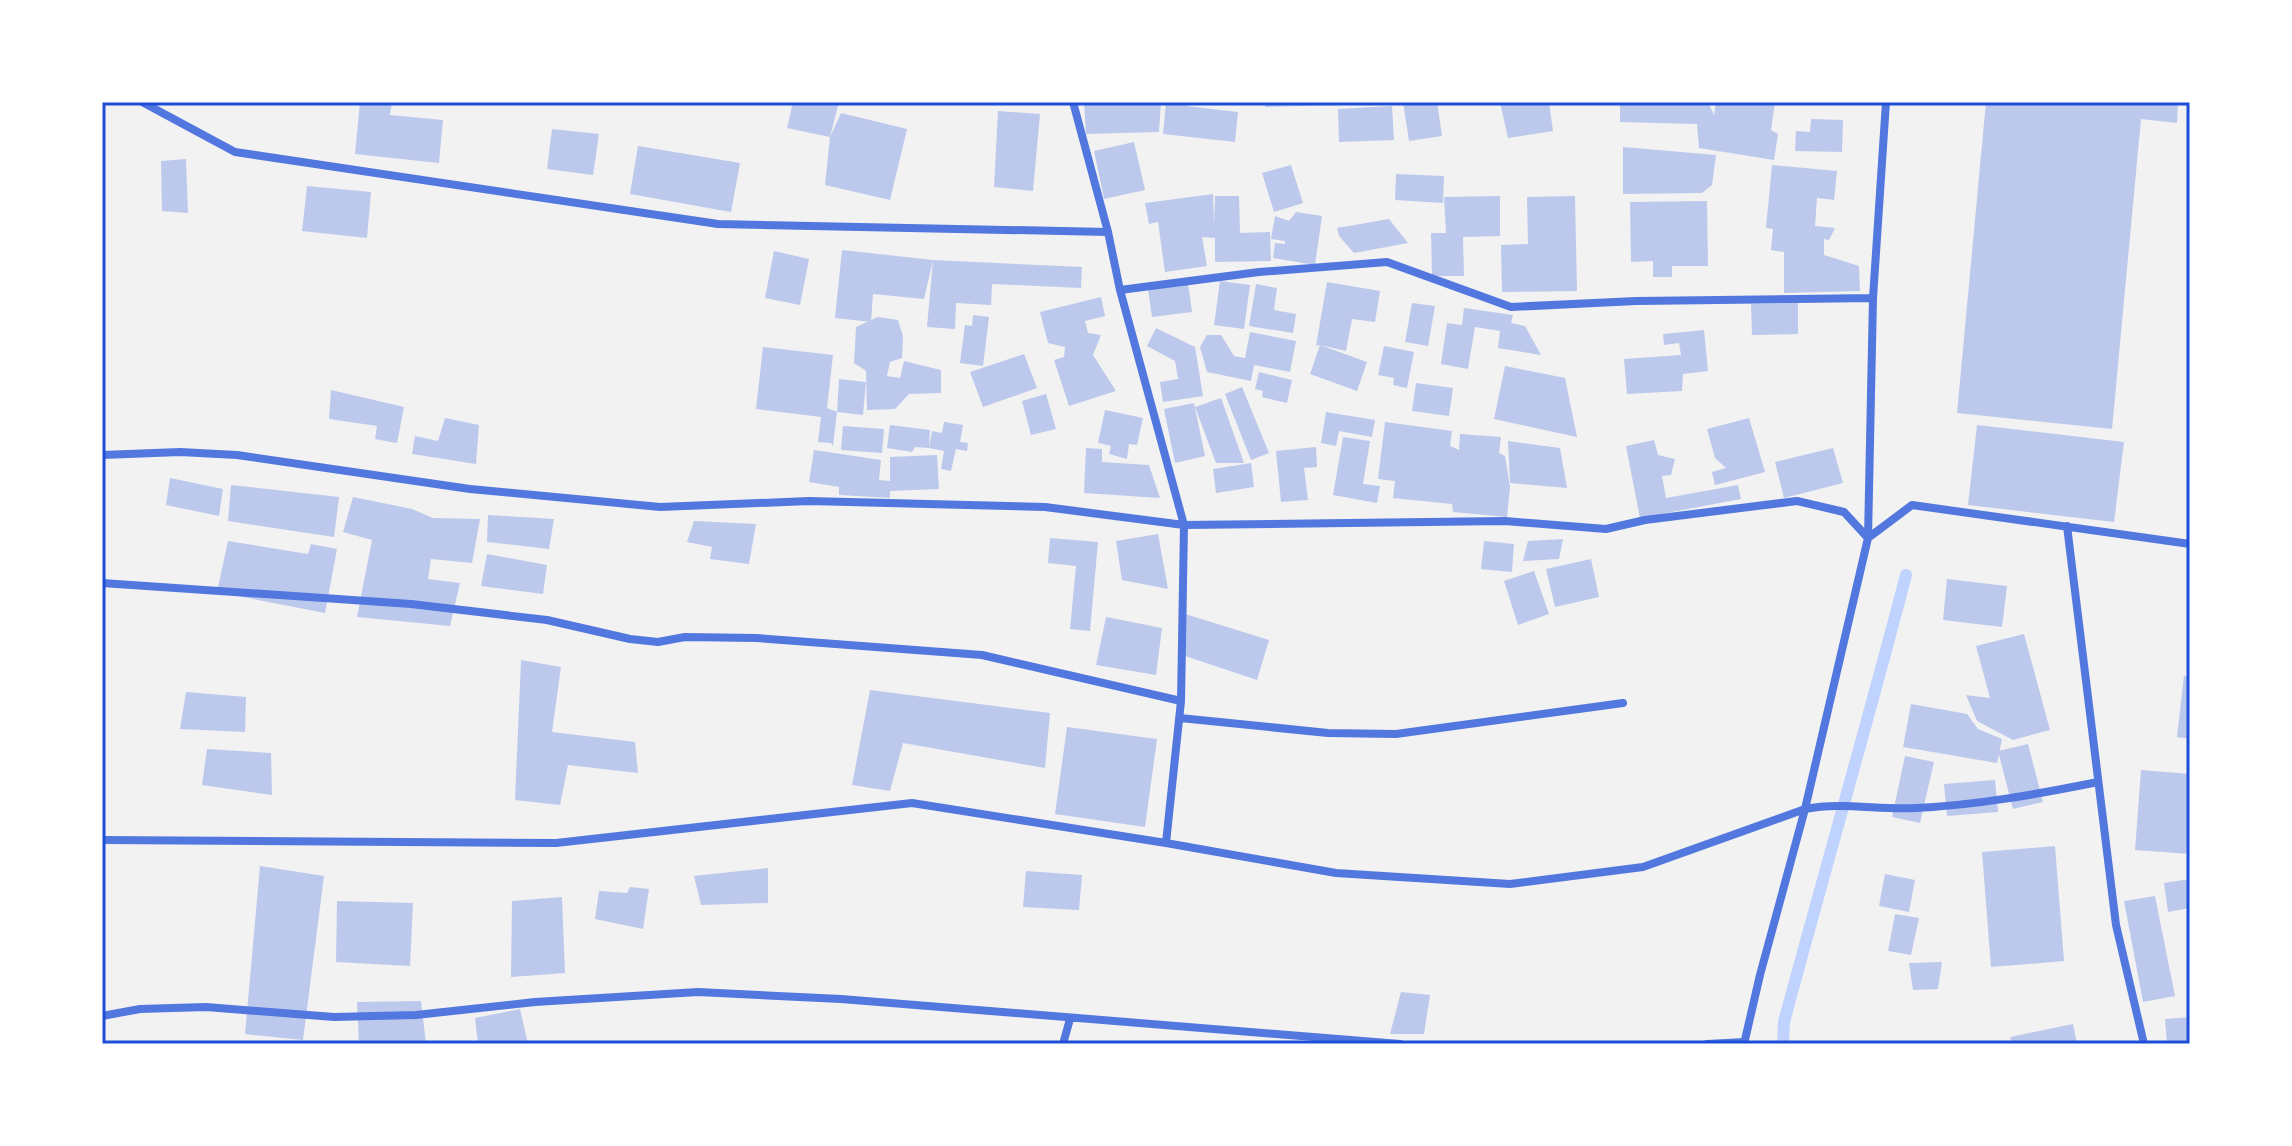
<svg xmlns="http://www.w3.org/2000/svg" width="2292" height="1146" viewBox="0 0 2292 1146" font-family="'PT Sans',sans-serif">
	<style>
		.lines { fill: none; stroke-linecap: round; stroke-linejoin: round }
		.stream { stroke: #bfd3fe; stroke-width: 12 }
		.building { fill: #bdc9ec }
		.minor { stroke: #5277de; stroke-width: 8 }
		.neatline { fill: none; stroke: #1d4ed8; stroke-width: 3 }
	</style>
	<rect width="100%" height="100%" fill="#f2f2f2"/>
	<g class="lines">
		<!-- stream -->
		<path class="stream" d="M1783,1044L1784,1022C1824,873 1867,725 1906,575"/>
	</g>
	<!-- building -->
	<path class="building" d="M360,102H392L390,115L443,120L439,163L355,154Z
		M793,102H839L830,137L787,128Z
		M1084,102H1161L1159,132L1086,134Z
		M1166,102H1186V106L1238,112L1235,142L1163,134Z
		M1265,102H1342V105L1265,107Z
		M1403,102H1437L1442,136L1409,141Z
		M1500,102H1549L1553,131L1508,138Z
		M1620,102H1708L1714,115L1716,102H1775L1771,130L1778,134L1774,160L1699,148L1697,124L1620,122Z
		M1986,102H2178L2177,123L2141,119L2112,429L1957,413Z
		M1392,106L1394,140L1339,142L1338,109Z
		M998,111L1040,114L1033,191L994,187Z
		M841,113L907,129L890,200L825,185L830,137Z
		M1811,119L1843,120L1842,152L1795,151L1796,131L1810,132Z
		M552,129L599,134L593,175L547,169Z
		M1134,142L1145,190L1104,199L1094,151Z
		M638,146L740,163L731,212L630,194Z
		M1623,147L1716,155L1712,185L1702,193L1623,194Z
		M186,159L188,213L162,211L161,161Z
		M1291,165L1303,203L1274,212L1262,173Z
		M1772,165L1837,171L1834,200L1817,198L1815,226L1835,228L1829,240L1824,239V255L1859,266L1860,291L1784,293V252L1771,250L1773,229L1766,228Z
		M1396,174L1444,176L1443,203L1395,200Z
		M307,186L371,192L367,238L302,231Z
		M1213,194L1214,224L1215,196H1239L1240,233L1270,232L1271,261L1215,262V238L1202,237L1207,266L1165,272L1158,222L1149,224L1145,203Z
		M1500,196V236L1463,237L1464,276H1432L1431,233H1446L1444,197Z
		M1575,196L1577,291L1502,292L1501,245L1528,244L1527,197Z
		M1707,201L1708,266H1672V277H1653V261L1631,262L1630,202Z
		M1296,212L1322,216L1315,265L1273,258L1275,243L1285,244V241L1271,239L1275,216L1289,221Z
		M1389,219L1408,243L1354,253L1339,236L1337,228Z
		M842,250L933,260L924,299L873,294L871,322L835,318Z
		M774,251L809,259L800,305L765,298Z
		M933,260L1082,267L1081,288L992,284L991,305L956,303L955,329L927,327Z
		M1220,281L1250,285L1244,329L1214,325Z
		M1327,282L1380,291L1375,322L1352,319L1346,351L1320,345L1367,362L1357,391L1310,374L1320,345L1316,346Z
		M1188,283L1192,312L1152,317L1148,289Z
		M1256,284L1277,288L1274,310L1296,314L1293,333L1249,326Z
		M1101,297L1105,316L1085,321L1088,333L1101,335L1093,355L1116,391L1069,406L1054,360L1064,357L1065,347L1048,343L1040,312Z
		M1412,303L1435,306L1428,346L1405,342Z
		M1798,303V334L1752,335L1751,304Z
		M1464,308L1513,315L1511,323L1525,326L1541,355L1498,348L1500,331L1475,327L1468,369L1441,364L1447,323L1462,325Z
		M973,315L989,317L983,366L960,363L965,325L972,326Z
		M878,317L898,320L903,336L902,358L890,362L887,376L900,378L904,361L941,370V393L909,394L895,409L867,410L866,371L854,363L856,327Z
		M1156,328L1195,347L1203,396L1163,402L1160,382L1178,379L1175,361L1147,346Z
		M1704,330L1708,371L1683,374L1682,391L1627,394L1624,359L1681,355L1679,343L1664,345L1663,334Z
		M1250,332L1296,341L1290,372L1254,365L1251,381L1207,372L1200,347L1207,335H1221L1234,356L1245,358Z
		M1384,346L1414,352L1407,388L1393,385L1394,378L1378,375Z
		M763,347L833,355L827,408L837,412L833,446L831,443L818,442L821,417L756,409Z
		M1024,354L1037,388L983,407L970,372Z
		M1505,366L1565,378L1577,437L1494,419Z
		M1259,372L1292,380L1287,403L1262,397L1263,391L1255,389Z
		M839,379L866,382L863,415L837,412Z
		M1416,383L1453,388L1449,416L1412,411Z
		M1242,387L1269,453L1251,460L1225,394Z
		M331,390L404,407L397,443L375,439L377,426L329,419Z
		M1046,394L1056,429L1031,435L1022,401Z
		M1221,398L1244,463H1216L1195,407Z
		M1194,403L1205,456L1175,463L1164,409Z
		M1105,410L1143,418L1137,445L1129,444L1127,459L1109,454L1111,446L1098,443Z
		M1326,412L1375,420L1372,437L1339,431L1336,446L1321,443Z
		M445,418L479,425L476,464L412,454L415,436L438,441Z
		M1749,418L1765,472L1715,485L1712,472L1726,468L1715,458L1707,429Z
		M944,422L963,425L960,442L968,443L967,451L956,449L951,471L941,469L944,451L929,448L932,431L942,433Z
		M1385,422L1452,431L1450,446L1459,450L1460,434L1501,437L1499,453L1505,456L1510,487L1507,517L1453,512L1452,504L1393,498L1395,481L1378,479Z
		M890,425L930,430L929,448L915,447L912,452L887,448Z
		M1977,425L2124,442L2114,522L1968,505Z
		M843,426L884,429L882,453L841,450Z
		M1343,437L1370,441L1363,484L1380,486L1377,503L1333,495Z
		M1654,440L1658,455L1675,459L1671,475L1662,476L1666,498L1738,485L1741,499L1640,518L1626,446Z
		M1508,441L1560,448L1567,488L1510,483Z
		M1316,447L1317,467L1304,468L1308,500L1281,502L1276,451Z
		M1086,448L1102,449V462L1149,465L1160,498L1084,493Z
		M1833,448L1843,483L1784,498L1775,462Z
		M814,450L881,460L879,480L890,481V457L937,455L939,489L890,491V498L839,495V487L809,482Z
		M1251,463L1254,487L1216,493L1213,469Z
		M170,478L223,489L219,516L166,505Z
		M231,485L339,497L334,537L228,521Z
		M353,497L412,509L433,518L480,519L472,563L431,559L428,579L460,583L450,626L357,617L372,540L343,532Z
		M488,515L554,519L549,549L487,542Z
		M694,521L756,524L749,564L710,559L712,547L687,542Z
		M1158,534L1168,589L1122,580L1116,541Z
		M1050,538L1098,542L1090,631L1070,629L1076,566L1048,563Z
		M1563,539L1559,559L1523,561L1528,541Z
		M228,541L308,554L311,544L337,549L325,613L217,592Z
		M1484,541L1514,544L1512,572L1481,569Z
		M487,554L547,565L543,594L481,586Z
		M1591,559L1599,597L1555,607L1546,569Z
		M1534,571L1549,614L1518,625L1504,581Z
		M1947,579L2007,586L2002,627L1943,620Z
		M1182,613L1269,640L1257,680L1182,655Z
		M1106,617L1162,628L1156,675L1096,665Z
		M2024,634L2050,730L2013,740L1977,721L1966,695L1990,698L1976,646Z
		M521,660L561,667L552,732L635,742L638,773L568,765L560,805L515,800Z
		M2184,676L2190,677V739L2177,737Z
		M870,690L1050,713L1045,768L903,743L890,791L852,785Z
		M186,692L246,697L245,732L180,729Z
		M1911,704L1967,714L1978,729L2002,739L1997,763L1903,747Z
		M1067,727L1157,739L1145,827L1055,814Z
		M2028,744L2043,802L2013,809L1998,751Z
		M207,749L271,753L272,795L202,785Z
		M1905,756L1934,762L1920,823L1892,817Z
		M2141,770L2190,774V854L2135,850Z
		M1995,780L1998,812L1947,816L1944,784Z
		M2055,846L2064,961L1991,967L1982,852Z
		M260,866L324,876L303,1040L245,1034Z
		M768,868V903L701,905L694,876Z
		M1026,871L1082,875L1079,910L1023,907Z
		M1885,874L1915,880L1909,912L1879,906Z
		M2190,879V908L2168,912L2164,883Z
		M630,887L649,889L643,929L595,919L599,891L627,893Z
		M2155,896L2175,996L2143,1002L2124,901Z
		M562,897L565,973L511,977L512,901Z
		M337,901L413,903L410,966L336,962Z
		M1895,914L1919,918L1911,955L1888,951Z
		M1942,962L1938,989L1913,990L1909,963Z
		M1401,992L1430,995L1424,1034H1390Z
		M421,1001L426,1043L359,1044L357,1002Z
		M520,1009L528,1044H478L475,1018Z
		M2190,1017V1044H2167L2165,1019Z
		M2073,1024L2077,1044H2012L2010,1037Z"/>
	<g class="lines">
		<!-- minor -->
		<path class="minor" d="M142,102L235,152L718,224L1108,232
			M1073,102L1108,232L1120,290L1184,525L1181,701L1166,843
			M1120,290L1259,272L1387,262L1511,307L1636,301L1873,298
			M102,455L180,452L237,455L470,489L660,507L809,501L1045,507L1184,525L1505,521L1606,529L1645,520L1797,501L1844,512L1868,538
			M2067,526L2116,925L2144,1044
			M1868,538L1912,505L2190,544
			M102,583L411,604L547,620L630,639L658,642L685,637L756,638L982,655L1181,701
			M1180,718L1328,733L1396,734L1623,703
			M102,840L556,843L912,803L1166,843L1336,873L1510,884L1643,867L1805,809C1842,802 1878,810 1916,808C1978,805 2038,794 2098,782
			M102,1016L140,1009L206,1007L334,1017L416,1015L535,1002L698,992L841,999L1400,1044
			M1063,1044L1070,1019
			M1707,1044L1745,1042
			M1744,1044L1760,975L1805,809L1868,538L1873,298L1886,102"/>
	</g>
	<!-- border -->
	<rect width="2292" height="1146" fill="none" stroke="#ffffff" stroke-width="208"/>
	<rect x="104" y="104" width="2084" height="938" class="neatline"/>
</svg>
